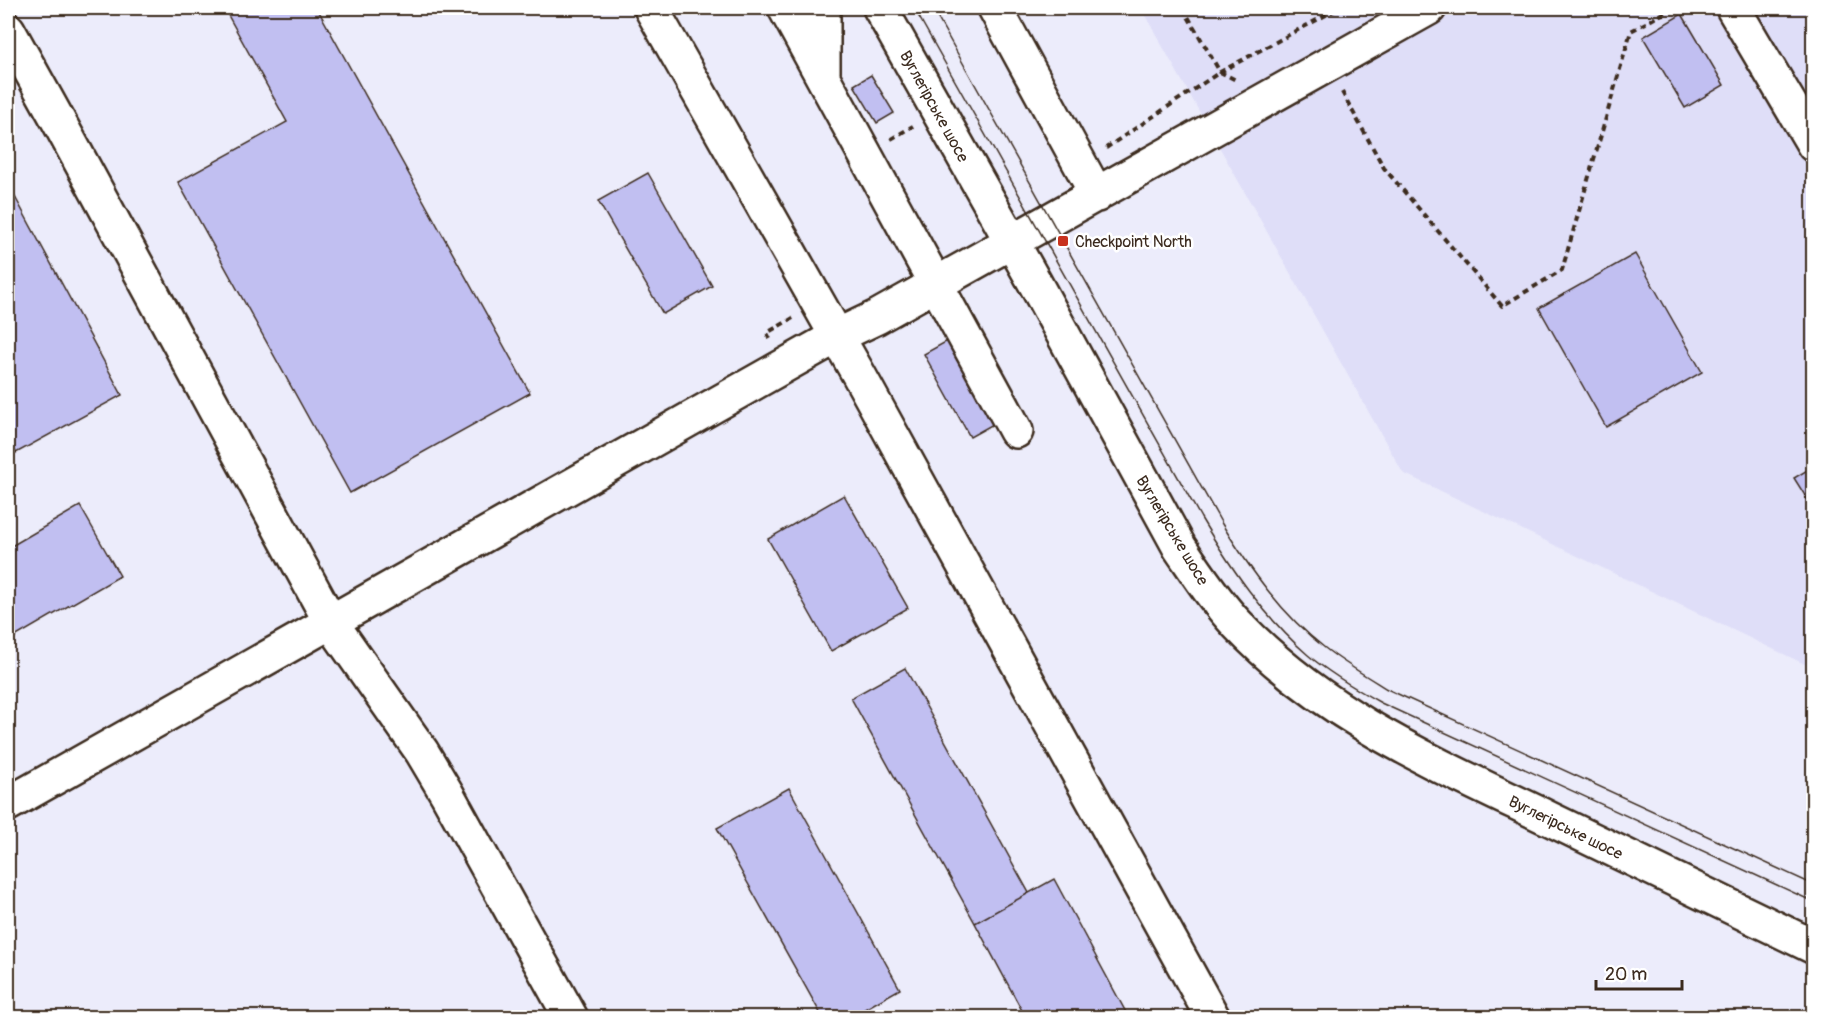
<svg xmlns="http://www.w3.org/2000/svg" width="1821" height="1025" viewBox="0 0 1821 1025" font-family="Pangolin,sans-serif">
	<style>
		.built { fill: #dfdef8 }
		.building { fill: #c1bff1; stroke: #3b2a1e; stroke-width: 1.5 }
		.lines { fill: none; stroke-linecap: round; stroke-linejoin: round }
		.minor-casing { stroke: #3b2a1e; stroke-width: 38 }
		.path { stroke: #3b2a1e; stroke-width: 4; stroke-dasharray: 6 4.5; stroke-linecap: butt }
		.minor { stroke: #fff; stroke-width: 33 }
		.tram { stroke: #3b2a1e; stroke-width: 1.5 }
		.poi-dot { fill: #c8321e; stroke: #fff; stroke-width: 2 }
		.labels { text-anchor: middle; stroke-width: 5; stroke-linejoin: round; paint-order: stroke }
		.street-label { font-size: 16px; fill: #3b2a1e; stroke: #fff }
		.poi-label { font-size: 16px; fill: #3b2a1e; stroke: #fff; text-anchor: start }
	</style>
	<rect width="100%" height="100%" fill="#ececfb"/>
	<filter id="ink" filterUnits="userSpaceOnUse"><feTurbulence type="fractalNoise" baseFrequency=".0167" numOctaves="2"/><feDisplacementMap in="SourceGraphic" scale="12" xChannelSelector="R" yChannelSelector="G"/><feConvolveMatrix kernelMatrix="1 2 1 2 8 2 1 2 1" color-interpolation-filters="sRGB"/></filter>
	<g filter="url(#ink)">
		<!-- built -->
		<path class="built" d="M1141,8H1813V668L1403,473Z"/>
		<!-- building -->
		<path class="building" d="M224,8H317L530,393L350,493L178,182L287,122Z
			M1682,14L1724,85L1685,108L1643,37Z
			M871,75L894,113L877,123L854,85Z
			M648,173L712,286L663,314L598,201Z
			M8,184L122,395L16,453L8,437Z
			M1635,254L1702,372L1606,427L1539,308Z
			M951,339L997,422L970,437L924,354Z
			M1814,466V510L1794,478Z
			M844,495L908,608L831,651L768,539Z
			M80,506L120,576L8,641V548Z
			M905,668L1029,893L975,923L851,698Z
			M789,788L900,989L849,1018H823L717,828Z
			M1054,879L1129,1018H1026L975,923Z"/>
		<g class="lines">
			<!-- minor casing -->
			<g class="minor-casing">
				<path id="minor" d="M651,8L859,375L1213,1018
					M785,8L1016,431
					M823,8V72
					M880,8L1035,283L1180,548C1198,574 1215,601 1237,624C1324,716 1436,764 1548,818C1636,861 1725,904 1814,947
					M995,8L1097,195
					M1733,8L1814,145
					M8,30L59,122L330,621L422,752L447,794L571,1018
					M8,804L837,336L877,317L1429,8"/>
			</g>
			<!-- path -->
			<path class="path" d="M1183,8L1220,72L1236,80
				M1342,92L1384,168L1502,306L1562,270L1631,31L1673,8
				M891,139L913,126
				M1106,148L1220,72L1339,8
				M770,339L767,333L793,318"/>
			<!-- minor -->
			<use href="#minor" class="minor"/>
			<!-- tram -->
			<path class="tram" d="M914,8L1201,518C1231,568 1264,617 1308,655C1330,674 1356,689 1381,703L1814,902
				M932,8L1222,524C1250,569 1282,615 1325,648C1344,663 1366,676 1387,689L1814,885"/>
		</g>
	</g>
	<!-- markers -->
	<rect class="poi-dot" x="1057" y="235" width="12" height="12" rx="3"/>
	<g class="labels">
		<!-- street labels -->
		<g class="street-label">
			<text transform="translate(935 106) rotate(61)" y="6">Вуглегірське шосе</text>
			<text transform="translate(1173 530) rotate(59)" y="6">Вуглегірське шосе</text>
			<text transform="translate(1566 827) rotate(26)" y="6">Вуглегірське шосе</text>
		</g>
		<!-- poi labels -->
		<g class="poi-label">
			<text x="1075" y="247">Checkpoint North</text>
		</g>
	</g>
	<!-- margin -->
	<rect width="1821" height="1025" fill="none" stroke="#fff" stroke-width="30"/>
	<rect x="15" y="15" width="1791" height="995" fill="none" stroke="#3b2a1e" stroke-width="2" filter="url(#ink)"/>
	<!-- scale -->
	<path d="M1596 980v9h86v-9" fill="none" stroke="#3b2a1e" stroke-width="3"/>
	<text x="1605" y="980" font-size="18" fill="#3b2a1e" stroke="#ffffff" stroke-width="4.5" paint-order="stroke">20 m</text>
</svg>
